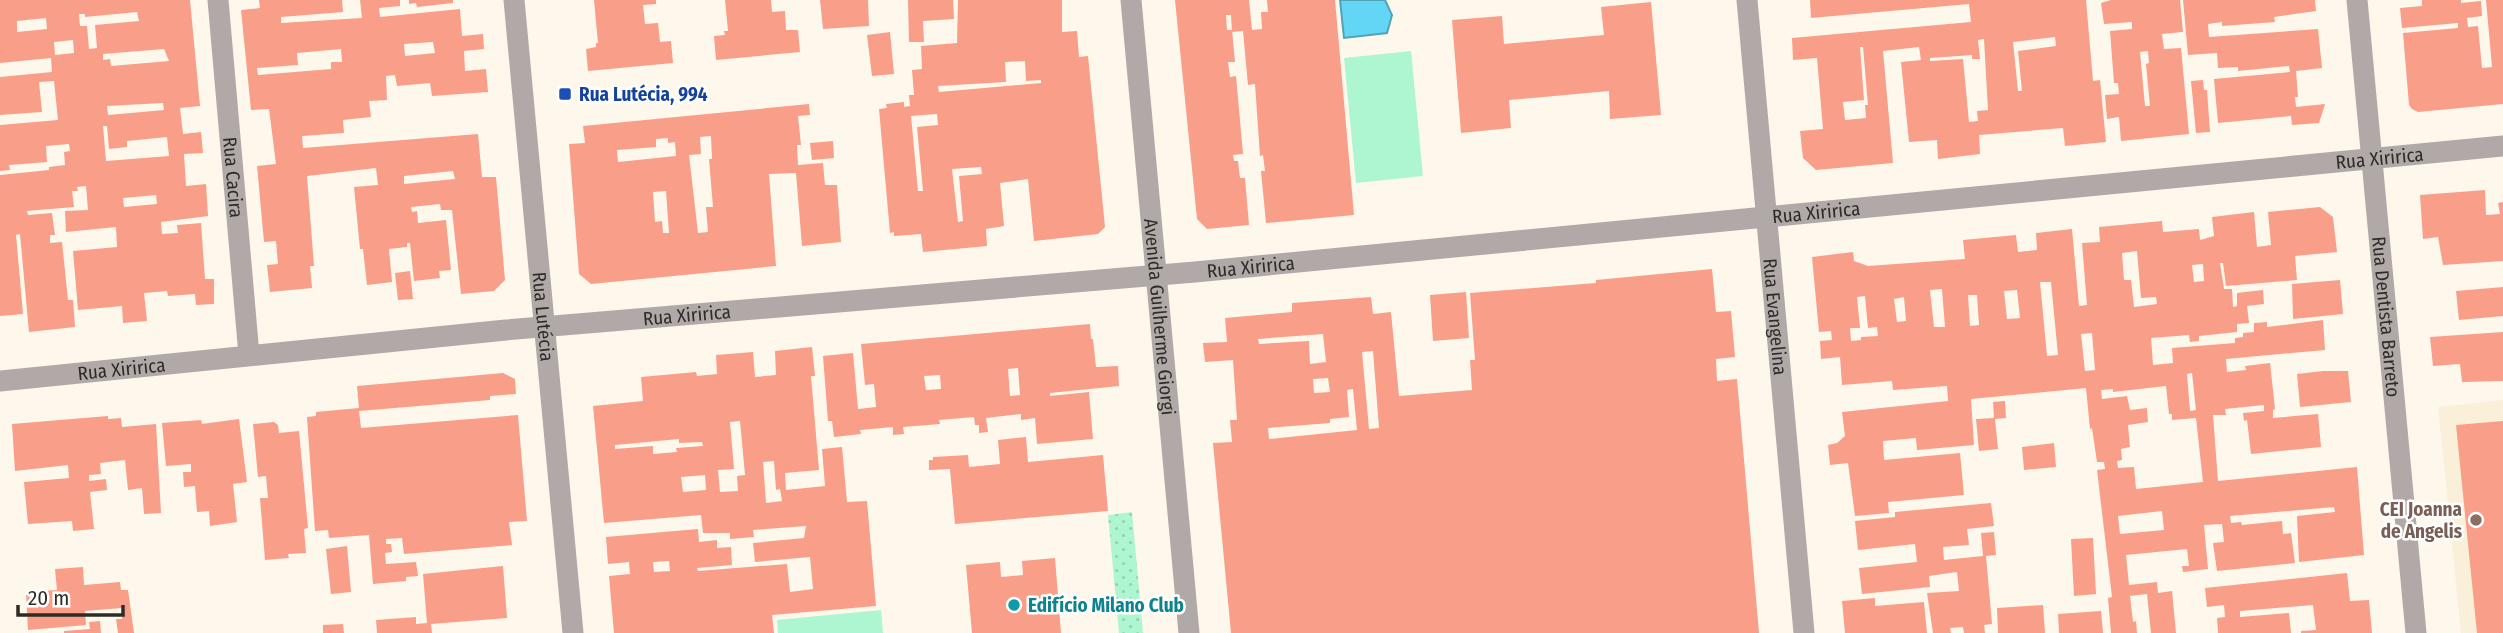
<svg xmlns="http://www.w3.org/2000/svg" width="2503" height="633" viewBox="0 0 2503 633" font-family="'Fira Sans Condensed',sans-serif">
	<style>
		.built { fill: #faf0da }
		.grass { fill: url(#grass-dots) }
		.park { fill: #aef6d1 }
		.water { fill: #63d6f5; stroke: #53a3b7; stroke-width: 2 }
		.building { fill: #f89e89; fill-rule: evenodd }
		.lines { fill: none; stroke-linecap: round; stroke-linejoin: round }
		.minor { stroke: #b1a9a8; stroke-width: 21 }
		.transit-dot { fill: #1a4fb4; stroke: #fff; stroke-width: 2.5 }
		.education-dot { fill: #8d6e63; stroke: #fff; stroke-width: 2.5 }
		.culture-dot { fill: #0f9aa8; stroke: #fff; stroke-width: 2.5 }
		.labels { text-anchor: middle; stroke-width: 5; stroke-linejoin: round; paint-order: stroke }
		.transit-label { font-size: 19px; font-weight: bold; fill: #164399; stroke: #fff; text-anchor: start }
		.street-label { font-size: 19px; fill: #2f2c27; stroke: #fff }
		.education-label { font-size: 19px; font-weight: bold; fill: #785e54; stroke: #fff; text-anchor: end }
		.culture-label { font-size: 19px; font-weight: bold; fill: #0d838f; stroke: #fff; text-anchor: start }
	</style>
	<defs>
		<pattern id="grass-dots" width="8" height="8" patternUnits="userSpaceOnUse" patternTransform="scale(1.75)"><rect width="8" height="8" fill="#aef6d1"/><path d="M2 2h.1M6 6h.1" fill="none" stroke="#96d3b3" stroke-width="1.8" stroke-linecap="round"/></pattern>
	</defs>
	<rect width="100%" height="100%" fill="#fef8ec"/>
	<!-- built -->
	<path class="built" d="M2503,400V633H2461L2438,407Z"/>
	<!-- grass -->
	<path class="grass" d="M1132,512L1143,633H1119L1108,515Z"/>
	<!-- park -->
	<path class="park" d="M1411,51L1423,176L1356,183L1344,58Z
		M881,610L883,633H778L777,620Z"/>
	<!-- water -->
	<path class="water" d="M1340,0H1385L1392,15L1387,33L1344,38Z"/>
	<!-- building -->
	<path class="building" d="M0,0H190L200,106L180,108L183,134L201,132L203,153L184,154L186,186L206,184L208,216L161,222L162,234L178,233L177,225L201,223L205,279H214V304L196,305L195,294L168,296L167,291L144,293L147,321L123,323L122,306L78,310L73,251L117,247L116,227L66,232L65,211L88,210L86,186L77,187L78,191H72L74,207L27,211L28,215L52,213L55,235H50V243L62,242L68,300H73L75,327L29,332L20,234L16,235L23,314L0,316V175L49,170V167L65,165L64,152L70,151L69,144L46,146L47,162L9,165L10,170L0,171V125L58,120L54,81L39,82L42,112L0,115V77L52,72L51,58L0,63ZM137,12L139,21L95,25L97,48L89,49L87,26H80L79,14H85V17ZM46,18L47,29L17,32V21ZM73,40L74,53L55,55L54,42ZM164,49L169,61L111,66L110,59L103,60V54ZM163,103L164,110L108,115L107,106ZM103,126H107L109,149L127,147V141L167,137L169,156L106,161ZM156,195L157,204L124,207L123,198Z
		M259,0H342L343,12L281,17V23L362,18L360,0H400V6L379,8L380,17L460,9L462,36L483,34L484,49L464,51L465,71L486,69L488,92L432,96L430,83L397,86L395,75L386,76L387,100L369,101L371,117L343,120L344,133L302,136L303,148L478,134L482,177H496L505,280L494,291L461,294L452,210H441L440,204L411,207L412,212L417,211L418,223L446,220L451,270L439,271L440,278L414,281L410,243H407V247L389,249L392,282L367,285L363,249H360L354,187L378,185L376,168L307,176L314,266H310L312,288L270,292L267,265L278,264L276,241L264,242L257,166L276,164L269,109L251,110L241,10L260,8ZM433,42L435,53L405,56L404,44ZM341,49L342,62H331V69L258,75L257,68L298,65L297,53ZM453,171L455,179L404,184V176Z
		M409,0H453V3L417,7L416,3L409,4Z
		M594,0H656V4L643,5L645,24L658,23L660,42L671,41L673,63L588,71L586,49L596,47V43H598Z
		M725,0H771L772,12L785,11L786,30H798L800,52L716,60L714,36L725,35L724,31H728Z
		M820,0H868L869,26L823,29Z
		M908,0H953L954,19L923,21L924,42H909Z
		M958,0H1062V32L1077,31L1079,57L1088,56L1105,227L1098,234L1034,241L1028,179L1000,183L1004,226L986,229L987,246L923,252L921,234L894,236V232L890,233L879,109L887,108L886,104L904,102V107L910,106L909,95H914L912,70L922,69L921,46L957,43ZM1025,61L1026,81L1041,80V83L939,92L938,86L1006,82L1005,62ZM937,114L938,125L917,127L923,191H918L911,116ZM981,167L982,174L959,176L963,221L958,222L952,169Z
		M1175,0H1249L1252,30L1262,29L1261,12H1268L1267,0H1335L1354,215L1266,223L1261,171H1265L1263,155L1260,156L1255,84L1248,85L1243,31L1232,32L1231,15H1226L1227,30H1232L1235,62H1228L1230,77L1236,76L1243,154L1233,155L1234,161H1238L1240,178H1245L1249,225L1207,229L1197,219Z
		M1810,0H2086L2093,81L2100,80L2106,142L2065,146L2063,128L1979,135L1980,154L1938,159L1937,140L1909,142L1901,62L1921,60L1919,47L1883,51L1893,163L1816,170L1803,158L1800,131L1823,129L1817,58L1793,60L1792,38L1971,22L1969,4L1811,18ZM2055,37L2056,46L2018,51L2022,91H2018L2013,42ZM1984,39L1988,110L1977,111L1978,121L1969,122L1963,59L1930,61V58L1972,55V59H1980L1978,40ZM1860,47H1863L1868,105H1865L1866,118L1845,120L1843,102L1864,100Z
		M2111,0H2180L2183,32L2162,34L2164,49L2181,48L2189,134L2121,141L2119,117L2107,119L2105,95L2119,94L2118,83H2114L2110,31L2132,29V22L2104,24L2101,3ZM2148,51L2149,63L2146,64L2150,106H2145L2140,52Z
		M2183,0H2315L2316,11L2274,17L2275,22L2222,26V22L2208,24L2209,37L2318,29L2322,68L2296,71L2298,97H2295L2296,107L2325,104L2319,123L2292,125L2291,116L2218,123L2214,79L2290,72L2289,66L2238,71V67L2218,68L2217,53L2188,55Z
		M2422,0H2461V3L2481,1L2482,16L2467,18L2468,27L2478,26L2482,68L2492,67L2486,0H2503V104L2418,112L2412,109L2409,105L2403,33L2458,28V23L2402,28L2400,8L2422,6Z
		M1651,2L1661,115L1610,119L1609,91L1509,100L1511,128L1461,133L1452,20L1502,16L1504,44L1604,35L1601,7Z
		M890,32L894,74L872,76L867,35Z
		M2203,80L2204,90H2207L2210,132L2196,133L2191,81Z
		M809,104L810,115L798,116L801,145H797L798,165L823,163L825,185H837L841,242L802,246L796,173L769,174L776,266L591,284L579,274L569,144L585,143L583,126ZM711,136L712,159H709L713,207H706L708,232L698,233L689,155L701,154L700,137ZM668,138V143L675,142L676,156L618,162L617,150L656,147V139ZM666,191L669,233H663L662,221L655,222L653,192Z
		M833,141L834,158L812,160L810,143Z
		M2485,190L2486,215L2500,214L2498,203L2503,202V261L2443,265L2438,237L2423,239L2420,195Z
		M2320,207L2333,217L2337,252L2295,256L2297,280L2226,286L2223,263H2220L2224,289H2232L2233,307L2237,306V293L2263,290L2264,304L2247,306L2249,323L2237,324V332L2199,336V341L2190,342L2189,335L2151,338L2153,365L2173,363L2172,348L2235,343V338L2243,337V333L2254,332V323L2267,322V327L2323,320L2325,350L2226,359L2227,372L2246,370L2245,366L2270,363L2275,409L2273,410V418L2318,414L2321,447L2251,454L2247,420L2244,421L2243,413L2264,411V405L2225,409L2226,415H2213L2218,481L2357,467L2364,555L2299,562L2297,516L2335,512L2334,507L2230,516L2231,523L2241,522L2242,525L2282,521L2283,534L2291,533L2295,563L2217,571L2213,543L2224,542L2222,524L2204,525L2208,569L2183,572L2182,566H2189L2187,549L2126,555L2129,585L2157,582L2158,593L2172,591L2176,633H2151L2147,594L2130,596L2133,622L2136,621L2137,633H2111L2108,598L2112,597L2097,470L2105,469L2104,462H2097L2092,428L2090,429L2086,388L1971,399L1974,445L1917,450L1916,438L1883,441L1884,460L1960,453L1964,495L1888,502L1889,513L1855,516L1848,463L1830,465L1828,445L1837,443L1845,436L1842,412L1948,401L1947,386L1893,390L1892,381L1842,385L1840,357L1821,359L1820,341L1832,340L1831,331L1819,332L1812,257L1853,252L1854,261L1868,266L1965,259L1963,240L2016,235L2018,252L2037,250L2036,233L2072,229L2079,306L2087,305L2082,243L2100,242L2099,227L2162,221L2163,232L2199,229L2200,240L2214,236L2212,217L2254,212L2257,247L2271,245L2268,212ZM2137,251L2141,298L2156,297L2157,304L2134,307L2131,280H2124L2122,253ZM2203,264L2204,281L2194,282L2192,265ZM2040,282H2051L2058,355L2047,356ZM1942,289L1945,327H1934L1930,290ZM2017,290L2020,318L2007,319L2004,291ZM1968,295H1977L1979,325L1970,326ZM1865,296L1868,328L1877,327L1878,336L1861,337V340L1851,341L1850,328H1860L1857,297ZM1904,297L1906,321L1897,322L1894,299ZM2092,333L2095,370L2085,371L2081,334ZM2192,373L2196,410L2190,411L2187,374ZM2166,386L2169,414H2172V420L2196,418L2203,482L2136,489L2134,467L2118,468L2117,461L2122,460L2121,449L2130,447L2128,425L2148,422L2147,408L2130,410L2127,396L2102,399L2101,390L2113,389V392ZM2162,511L2164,530L2120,534L2118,516Z
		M1712,269L1716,312L1731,311L1735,357L1716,359L1717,381L1737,379L1759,633H1231L1213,443L1232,442L1230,420H1237L1233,360L1205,362L1203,343L1227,342L1225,318L1292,312V303L1371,297L1373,314L1391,312L1399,396L1472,390L1470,360H1475L1470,293L1596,283V280ZM1323,334L1326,362L1310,364L1309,341L1259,344L1258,339ZM1373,351L1379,428L1369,429L1362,352ZM1328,378L1330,392L1314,393L1313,379ZM1353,389L1357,430L1269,439L1268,428L1330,423V419L1349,417L1347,390Z
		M410,271L413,299L398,300L395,273Z
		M2340,280L2343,314L2293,319L2292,284Z
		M2503,287V316L2459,320L2456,291Z
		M1466,292L1469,338L1433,341L1430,295Z
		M1090,324L1091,339H1093L1096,367L1118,366L1119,386L1050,393V396L1089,392L1093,439L1037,444L1035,418L1021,420V414L986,418L988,432L979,433V425H975L974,417L939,420L940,424L903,427L904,434L893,435V427L860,430L861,434L834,437L832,421H828L823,356L853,353L858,409L876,407L874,384L865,385L861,344ZM1018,368L1020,395L1010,396L1008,369ZM940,375L941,389L926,390L924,376Z
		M2503,332V381L2462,382L2460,364L2433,366L2430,337Z
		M812,347L815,376H811L819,470L785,473L786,490L825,486L822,449L842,447L847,502L867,501L876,606L772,615L774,633H614L609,576L630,574L629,562L608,564L606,537L698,529L699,542L717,540V548L731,547L732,565L697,568L698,571L787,564L790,592L813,589L810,557L755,562L753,543L804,538L806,526L753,530L754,537L730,539V533H703L701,515L604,523L593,406L643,401L641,377L696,372L697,376L717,374L716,355L753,352L755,377L776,375L775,351ZM740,421L745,475L737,476L738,491L720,492L718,470L734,469L730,422ZM679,439V443L702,442L703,446L676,448L677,452L653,454V446L615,449V445ZM774,461L776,490L780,489L782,501L766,503L763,462ZM705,475L706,490L683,492L681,477ZM669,561L670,571L654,572L653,562Z
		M2323,371H2348L2351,402L2300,407L2297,374Z
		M503,373L515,379L516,394L490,396V400L359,411L361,428L518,415L527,521L509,522L512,545L404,554L402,538L386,539V544H391L392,552L385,553L386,564L416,562L418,576L406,577V581L373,584L369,535L329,538L328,530L315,531L307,417L316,416V412L359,408L357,386Z
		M2005,401L2006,418L1995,419L1998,449L1979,451L1976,419L1994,418L1993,402Z
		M108,416V419L121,418L122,427L156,424L161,513L144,514L142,488L128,490L125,460L100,463L101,474L89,475V481L106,479L107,490L90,492L94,529L73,531L72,521L28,524L24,482L69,478L68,465L15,471L12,424Z
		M239,419L247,482L233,484L237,522L210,526L209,511L197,512L195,486L184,487L183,472H191V464L166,466L162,423L201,420L202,424Z
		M2503,421V633H2477L2456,425Z
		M274,422L278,425L279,433L299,431L308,528L304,529L306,553L288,554L289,558L265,560L260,498H268L266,476L258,477L253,424Z
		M1026,437L1028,462L1103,455L1108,511L955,524L950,469L929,470V460H933V457L968,455L969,467L1000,464L998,440Z
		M2054,443L2056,467L2024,470L2022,447Z
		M1991,503L1994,526L1967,529L1969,545L1943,547L1944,560L1983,556L1981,533L1994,532L1996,555L1986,556L1992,624L1984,625L1985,633H1964L1963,627L1950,628L1951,633H1933L1927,593L1959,591L1957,572L1929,576L1930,587L1862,594L1859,568L1917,562L1915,544L1858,550L1855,521L1895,517V512Z
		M2093,538L2096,594L2074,596L2071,539Z
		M347,546L351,592L331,594L326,549Z
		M1055,558L1061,633H972L966,565L1000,562L1001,577L1023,575L1022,561Z
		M503,566L507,618L431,624L432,633H377L376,620L416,617V624L427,623L423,574Z
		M83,567L84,585L120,582L121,590H128L134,633H118L116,619H122V608L85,611L86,625L28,630L26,592L57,590L55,569Z
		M2347,573L2350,601L2369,600L2372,633H2301V631L2316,630L2313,605L2240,611V617L2289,613L2291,633H2218L2217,618L2225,617L2224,605L2207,607L2205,588Z
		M1875,598V606L1924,602L1927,633H1845L1842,601Z
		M2043,605L2045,633H1998L1997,608Z
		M2101,611L2103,633H2059L2058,614Z
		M100,621L101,633H64V631L90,629L89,622Z
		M343,624L344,633H323V625Z"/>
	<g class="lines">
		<!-- minor -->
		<g class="minor">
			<path id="s1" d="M218,0L249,355"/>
			<path id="s2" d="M514,0L573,633"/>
			<path id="s3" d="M1131,0L1189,633"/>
			<path id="s4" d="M1747,0L1804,633"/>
			<path id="s5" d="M2357,0L2416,633"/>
			<path id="s6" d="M0,381L506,330L1195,272L2503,146"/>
		</g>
	</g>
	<!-- markers -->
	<rect class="transit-dot" x="558" y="87" width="14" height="14" rx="3.5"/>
	<circle class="education-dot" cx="2476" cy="520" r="7"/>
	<circle class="culture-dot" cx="1014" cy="605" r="7"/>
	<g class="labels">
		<!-- transit labels -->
		<g class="transit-label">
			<text x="579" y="101">Rua Lutécia, 994</text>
		</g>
		<!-- street labels -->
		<g class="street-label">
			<text dy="7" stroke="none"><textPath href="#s6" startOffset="2390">Rua Xiririca</textPath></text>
			<text dy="7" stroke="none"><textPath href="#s1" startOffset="178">Rua Cacira</textPath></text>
			<text dy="7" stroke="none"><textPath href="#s6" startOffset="1824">Rua Xiririca</textPath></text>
			<text dy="7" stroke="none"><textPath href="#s6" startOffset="1256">Rua Xiririca</textPath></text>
			<text dy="7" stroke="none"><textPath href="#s6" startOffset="690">Rua Xiririca</textPath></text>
			<text dy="7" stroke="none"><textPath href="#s2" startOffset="318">Rua Lutécia</textPath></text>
			<text dy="7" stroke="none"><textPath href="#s4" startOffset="318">Rua Evangelina</textPath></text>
			<text dy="7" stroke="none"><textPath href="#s3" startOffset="318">Avenida Guilherme Giorgi</textPath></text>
			<text dy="7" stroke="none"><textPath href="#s5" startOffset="318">Rua Dentista Barreto</textPath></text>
			<text dy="7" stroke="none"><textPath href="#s6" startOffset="122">Rua Xiririca</textPath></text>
		</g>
		<!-- education labels -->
		<g class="education-label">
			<text x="2462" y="516">CEI Joanna<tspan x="2462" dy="22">de Angelis</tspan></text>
		</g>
		<!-- culture labels -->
		<g class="culture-label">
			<text x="1028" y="612">Edifício Milano Club</text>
		</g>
	</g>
	<!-- scale -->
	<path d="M18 605v10h105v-10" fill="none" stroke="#2f2c27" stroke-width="3.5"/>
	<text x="28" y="605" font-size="21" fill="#2f2c27" stroke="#ffffff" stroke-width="5" paint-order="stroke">20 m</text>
</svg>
